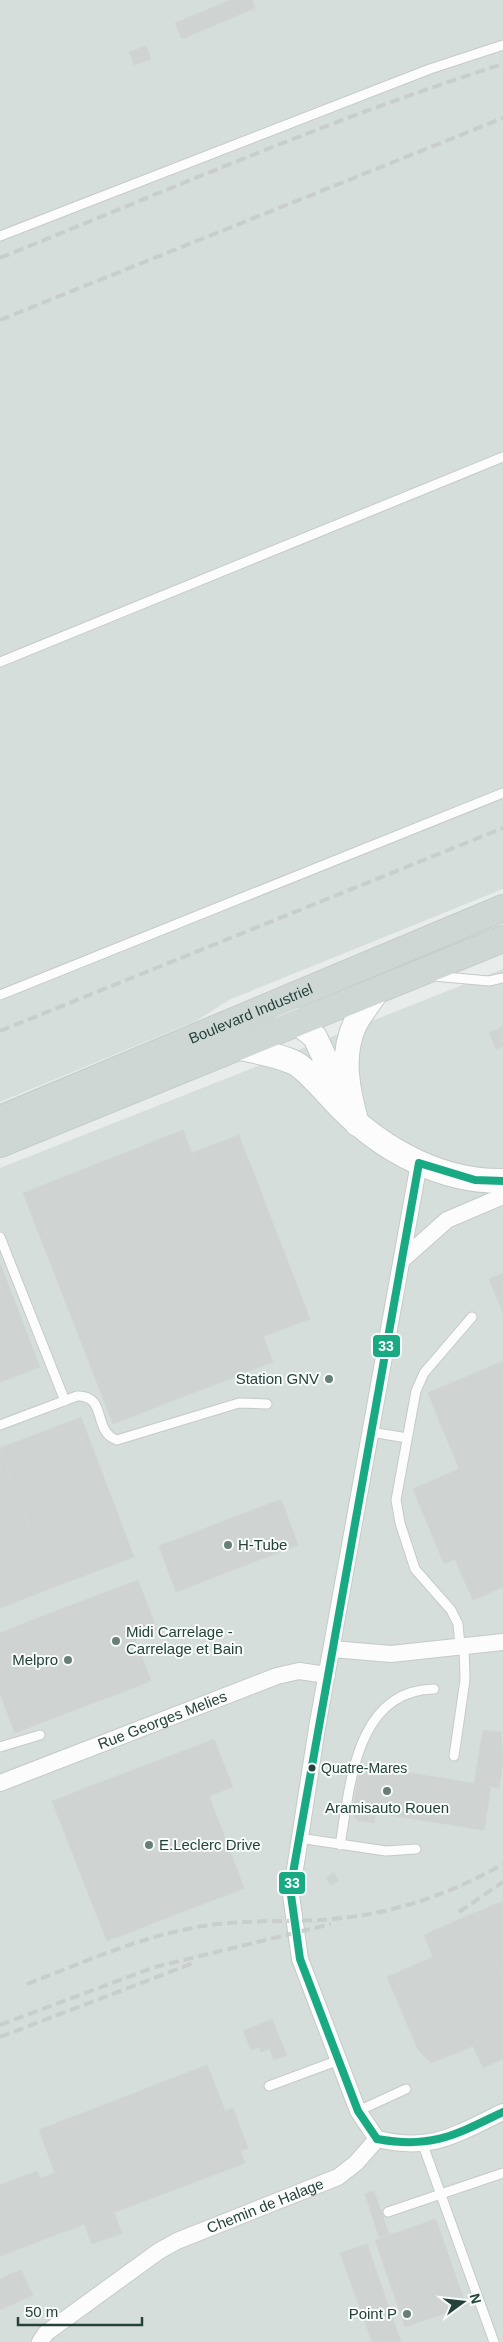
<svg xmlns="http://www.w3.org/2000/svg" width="503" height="2342" viewBox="0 0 503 2342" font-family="Helvetica,sans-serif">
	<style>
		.built { fill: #d6dedb }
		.building { fill: #cfd4d2; stroke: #d1d6d4 }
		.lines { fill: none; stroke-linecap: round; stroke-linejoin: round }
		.service-casing { stroke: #c5cac8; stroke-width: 11 }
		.minor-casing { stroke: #c5cac8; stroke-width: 18 }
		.secondary-casing { stroke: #c3cbc8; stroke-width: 26 }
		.primary-casing { stroke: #c3ccc9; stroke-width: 28 }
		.service { stroke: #fcfcfc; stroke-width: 9 }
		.minor { stroke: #fcfcfc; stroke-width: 16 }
		.secondary { stroke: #fcfcfc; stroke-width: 24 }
		.primary { stroke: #cfd7d5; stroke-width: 26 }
		.rail { stroke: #c9cdcc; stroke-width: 4; stroke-dasharray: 10 5; stroke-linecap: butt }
		.bus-1-casing { stroke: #f7fbf9; stroke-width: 11 }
		.bus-1 { stroke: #19aa83; stroke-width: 8 }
		.poi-dot { fill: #697e78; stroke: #f7fbf9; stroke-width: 2 }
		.bus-dot { fill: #24423a; stroke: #f7fbf9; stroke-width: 2 }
		.labels { text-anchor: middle; stroke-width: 4; stroke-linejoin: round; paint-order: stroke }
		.bus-label { font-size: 14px; fill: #24423a; stroke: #f7fbf9; text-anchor: start }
		.street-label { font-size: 15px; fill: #24423a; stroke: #f7fbf9 }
		.poi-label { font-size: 15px; fill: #24423a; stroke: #f7fbf9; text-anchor: end }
		.line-badge { stroke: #f7fbf9; stroke-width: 2 }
		.badge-label { font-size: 14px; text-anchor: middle; font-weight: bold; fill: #fff }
	</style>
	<rect width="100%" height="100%" fill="#e8edeb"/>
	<!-- built -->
	<path class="built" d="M0,0H503V889L229,1000L196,1021L0,1102Z
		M503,969V2342H0V1168Z"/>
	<!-- building -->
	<path class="building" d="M230,0H252L255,8L182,39L175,23Z
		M146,46L151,59L134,65L129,52Z
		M503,1026V1041L498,1029Z
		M498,1029L503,1046L496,1049L489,1032Z
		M183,1130L273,1362L113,1424L23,1193Z
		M239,1135L310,1319L275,1332L204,1148Z
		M204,1148L275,1332L263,1337L192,1153Z
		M0,1263L40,1367L0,1382Z
		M503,1273V1313L489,1279Z
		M503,1361V1587L473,1600L462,1575L471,1571L464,1555L444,1564L413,1489L459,1469L428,1393Z
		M81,1417L134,1557L52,1588L0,1448Z
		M0,1450L52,1588L0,1608Z
		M281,1499L298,1545L176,1592L159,1546Z
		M464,1555L471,1571L462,1575L455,1559Z
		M138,1580L157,1630L135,1638L151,1681L61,1715L25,1623Z
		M25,1623L61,1715L15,1733L0,1694V1633Z
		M483,1730L501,1732L503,1762L499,1788L474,1783Z
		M214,1739L233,1787L209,1796L244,1888L107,1941L52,1801Z
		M360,1765L491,1786L484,1830L376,1813L374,1823L357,1820L352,1814Z
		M334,1873L338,1881L331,1885L326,1877Z
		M503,1901V1975L477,1912Z
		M477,1912L503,1975V2059L483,2068L473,2046L431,2063L418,2050L387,1977L433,1957L424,1935Z
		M272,2019L287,2055L274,2060L270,2049L261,2052L259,2047L251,2050L243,2031Z
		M207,2065L224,2108L55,2173L39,2130Z
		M224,2108L245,2163L0,2256V2194Z
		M233,2108L248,2148L241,2151L225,2111Z
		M37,2171L40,2178L0,2194V2185Z
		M374,2191L389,2234L379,2237L365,2194Z
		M114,2213L122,2233L92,2244L84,2224Z
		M436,2219L466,2306L405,2327L375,2240Z
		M367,2244L401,2342H372L340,2253Z
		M21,2270L33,2295L0,2310V2279Z"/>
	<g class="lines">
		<!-- service casing -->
		<g class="service-casing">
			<path id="service" d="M0,236L430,69L503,45
				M0,662L503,457
				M433,976L489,981L503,978
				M0,995L503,793
				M0,1237L65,1401
				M0,1425L77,1396C108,1395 92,1432 117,1440L239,1403L267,1404
				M371,1432L407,1438
				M460,1646L458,1624L451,1610L415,1569L400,1523L396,1500L416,1391L424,1373L472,1317
				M0,1747L40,1735
				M454,1756L465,1680L464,1645
				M299,1838L386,1851L416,1849
				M340,1845C350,1787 355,1690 434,1689
				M269,2086L339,2060
				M358,2111L406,2089
				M423,2145L494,2342
				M388,2212L503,2173"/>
		</g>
		<!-- minor casing -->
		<g class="minor-casing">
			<g id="minor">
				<path d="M402,1260L447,1220L503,1196"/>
				<path d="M332,1649L391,1654L503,1642"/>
				<path id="s1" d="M0,1783L277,1676L299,1671L327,1675"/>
				<path d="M377,2139L358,2111L300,1959L291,1895L317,1728L419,1163"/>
				<path d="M377,2139C433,2152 454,2135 503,2112"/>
				<path id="s2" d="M40,2342L46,2333L159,2251L177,2241L338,2177L356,2163L377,2139"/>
			</g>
		</g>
		<!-- secondary casing -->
		<g class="secondary-casing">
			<path id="secondary" d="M284,1012L315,1037L333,1076L348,1098
				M240,1048C259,1052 278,1055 295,1063C307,1069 330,1097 341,1108C384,1151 442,1182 503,1181
				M357,1124C348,1092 340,1056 355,1024C361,1013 370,1002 377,991"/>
		</g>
		<!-- primary casing -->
		<g class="primary-casing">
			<g id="primary">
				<path id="s3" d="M0,1119L503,908"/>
				<path d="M0,1144L503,939"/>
			</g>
		</g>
		<!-- service -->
		<use href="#service" class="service"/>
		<!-- minor -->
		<use href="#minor" class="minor"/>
		<!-- secondary -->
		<use href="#secondary" class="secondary"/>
		<!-- primary -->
		<use href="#primary" class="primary"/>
		<!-- rail -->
		<path class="rail" d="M0,258C166,191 332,118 503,64
			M0,320L503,118
			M0,1031L503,828
			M459,1912L503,1882
			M27,1984C87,1961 146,1934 210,1925C247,1920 283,1922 320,1920C385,1916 446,1897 503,1864
			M0,2025L155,1967L331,1924
			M0,2037L196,1962"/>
		<!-- bus-1 casing -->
		<g class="bus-1-casing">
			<path id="bus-1" d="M377,2139L358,2111L300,1959L291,1895L293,1873L419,1163L475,1180L503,1181
				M377,2139C432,2149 455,2135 503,2112"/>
		</g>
		<!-- bus-1 -->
		<use href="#bus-1" class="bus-1"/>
	</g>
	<!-- markers -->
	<g class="poi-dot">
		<circle cx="329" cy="1379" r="5"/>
		<circle cx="228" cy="1545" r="5"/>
		<circle cx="116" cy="1641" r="5"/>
		<circle cx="68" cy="1660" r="5"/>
		<circle cx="387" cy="1791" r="5"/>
		<circle cx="149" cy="1845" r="5"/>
		<circle cx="407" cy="2314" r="5"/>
	</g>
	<circle class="bus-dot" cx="312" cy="1768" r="4.5"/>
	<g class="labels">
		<!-- bus labels -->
		<g class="bus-label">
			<text x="321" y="1773">Quatre-Mares</text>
		</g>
		<!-- street labels -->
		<g class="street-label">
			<text dy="5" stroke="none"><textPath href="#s3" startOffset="272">Boulevard Industriel</textPath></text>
			<text dy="5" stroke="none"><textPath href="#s1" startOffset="174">Rue Georges Melies</textPath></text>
			<text dy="5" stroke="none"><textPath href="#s2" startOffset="266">Chemin de Halage</textPath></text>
		</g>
		<!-- poi labels -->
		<g class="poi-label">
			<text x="319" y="1384">Station GNV</text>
			<text x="238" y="1550" text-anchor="start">H-Tube</text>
			<text x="126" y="1637" text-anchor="start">Midi Carrelage -<tspan x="126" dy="17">Carrelage et Bain</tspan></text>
			<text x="58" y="1665">Melpro</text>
			<text x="387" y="1813" text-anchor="middle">Aramisauto Rouen</text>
			<text x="159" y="1850" text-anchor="start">E.Leclerc Drive</text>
			<text x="397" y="2319">Point P</text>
		</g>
	</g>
	<g class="line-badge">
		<rect x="372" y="1334" width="29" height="24" rx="5" fill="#19aa83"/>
		<rect x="278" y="1871" width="28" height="24" rx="5" fill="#19aa83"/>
	</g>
	<g class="badge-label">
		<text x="386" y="1351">33</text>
		<text x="292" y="1888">33</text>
	</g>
	<!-- north arrow -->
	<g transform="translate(463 2302) rotate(75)" stroke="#f7fbf9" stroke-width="4" paint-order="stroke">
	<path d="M0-4L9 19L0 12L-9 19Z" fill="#24423a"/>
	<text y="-8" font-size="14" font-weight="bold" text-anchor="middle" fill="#24423a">N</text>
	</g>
	<!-- scale -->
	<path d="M18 2317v8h124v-8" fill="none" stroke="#24423a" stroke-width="2.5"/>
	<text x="25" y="2317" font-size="15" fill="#24423a" stroke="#f7fbf9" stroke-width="4" paint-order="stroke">50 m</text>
</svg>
